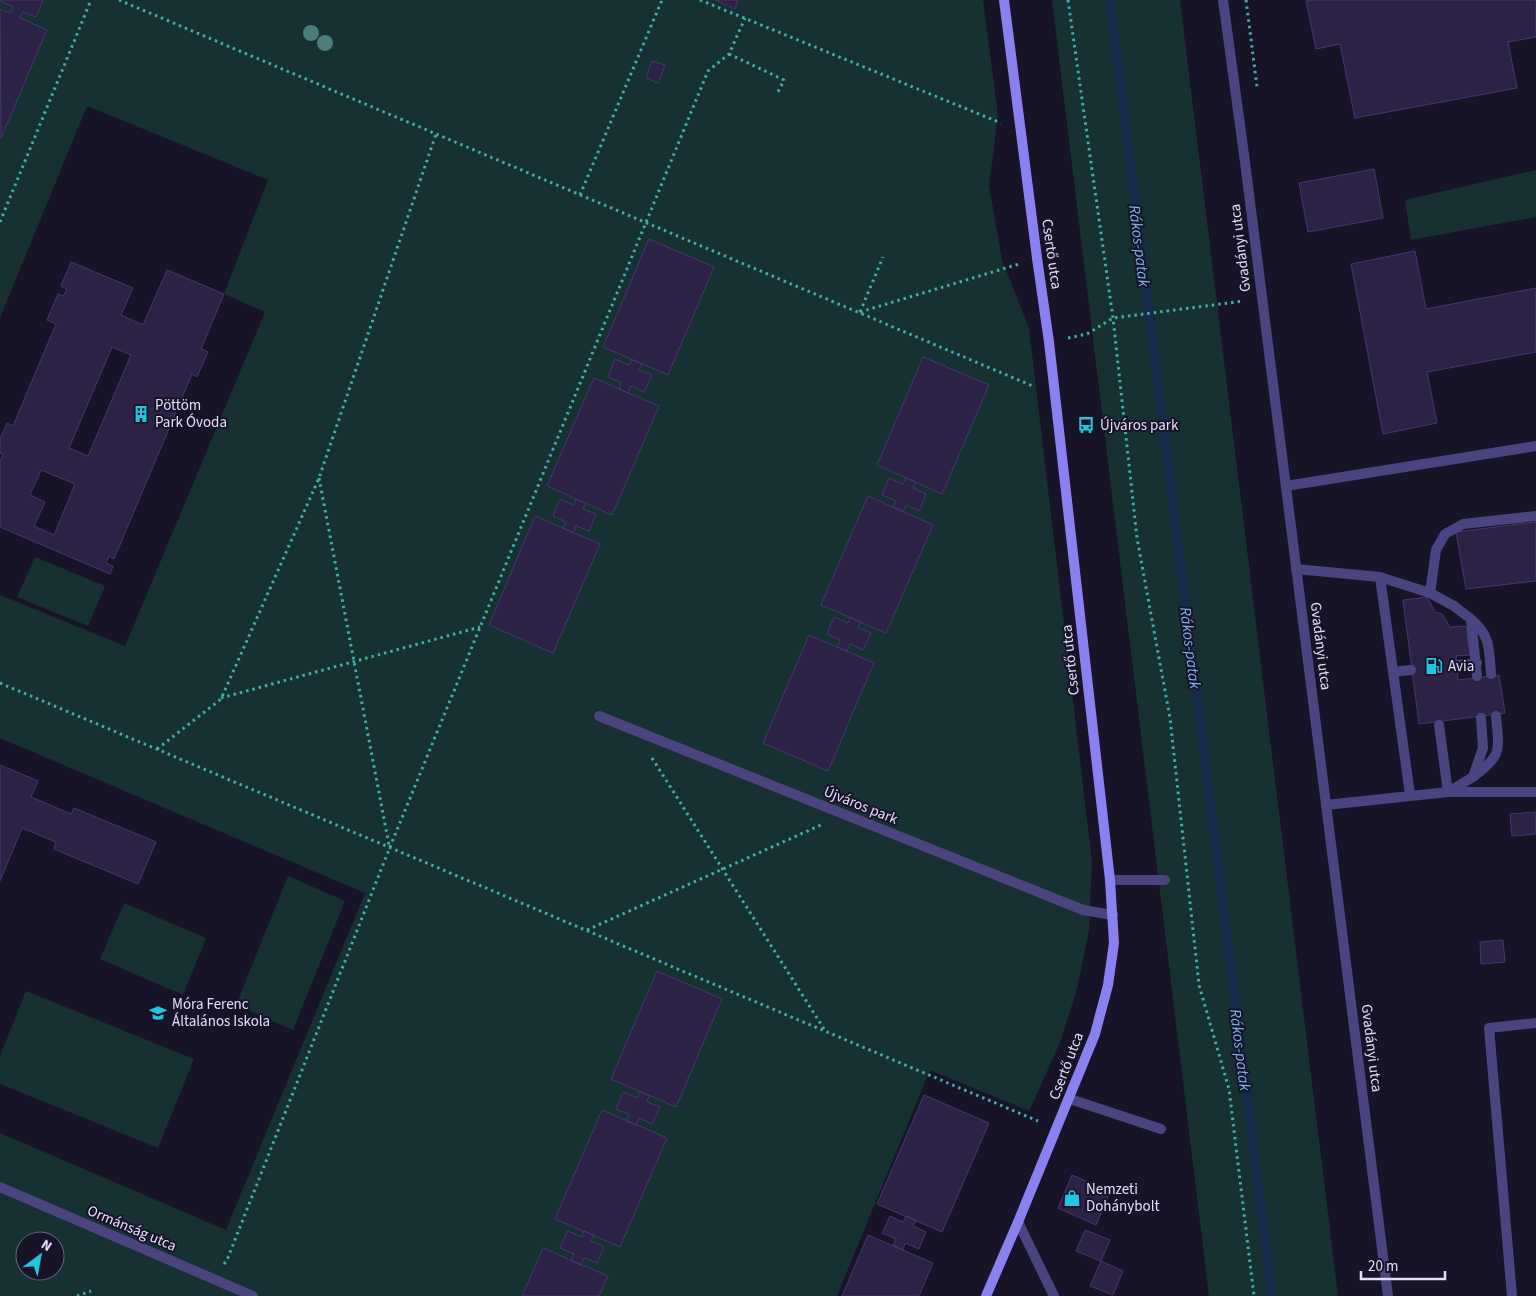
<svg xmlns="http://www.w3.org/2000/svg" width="1536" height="1296" viewBox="0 0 1536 1296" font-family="'Source Sans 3',sans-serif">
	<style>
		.green { fill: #173031; fill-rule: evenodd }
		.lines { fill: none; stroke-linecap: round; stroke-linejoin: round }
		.stream { stroke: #182a4c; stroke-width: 9 }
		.building { fill: #2b2246; stroke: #45376f; fill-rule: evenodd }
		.path { stroke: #40adab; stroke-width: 3; stroke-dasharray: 2.5 4; stroke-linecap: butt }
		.lane { stroke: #4a4580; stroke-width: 10 }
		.street { stroke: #4a4580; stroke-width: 10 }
		.secondary { stroke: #8981ef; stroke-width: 10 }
		.tree { fill: #4a7d7b }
		.labels { text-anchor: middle; stroke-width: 4; stroke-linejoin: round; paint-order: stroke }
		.street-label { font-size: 15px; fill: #e3defb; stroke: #181427 }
		.poi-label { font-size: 15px; fill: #e3defb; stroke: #181427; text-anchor: start }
		.water-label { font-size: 16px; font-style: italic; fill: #79b2ee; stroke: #181427 }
	</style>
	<rect width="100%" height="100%" fill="#181427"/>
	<!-- green -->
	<path class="green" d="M0,0H983L998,115L989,185L1002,260L1029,328L1092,862L1089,930L1077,989L1060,1043L1029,1111L930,1070L837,1296H0V1133L226,1230L365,893L0,738V595L125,646L265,312L224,294L268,180L87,106L0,318ZM25,1241H55V1271H25Z
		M1052,0H1180L1338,1296H1209Z
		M1536,170V217L1411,240L1405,200Z
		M35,557L105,586L88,626L17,597Z
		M288,876L345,901L293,1030L236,1005Z
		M124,903L206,938L183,995L100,959Z
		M26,991L194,1059L158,1148L0,1084V1056Z"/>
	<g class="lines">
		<!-- stream -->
		<path class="stream" d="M1110,0L1272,1296"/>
	</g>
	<!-- building -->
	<path class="building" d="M0,0H43L36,17L23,12L20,18L47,30L1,138L0,9L10,13L13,7L0,1Z
		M715,0H738L735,9Z
		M1310,0H1536V37L1508,42L1517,88L1355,118L1340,44L1316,49L1306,1Z
		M652,61L665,65L658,83L646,78Z
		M1374,169L1383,218L1308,232L1299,183Z
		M649,239L714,267L668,375L603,347Z
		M1415,251L1426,309L1536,288V352L1427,372L1437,423L1383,434L1351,264Z
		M71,262L133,288L121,315L143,325L167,270L224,294L201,349L208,352L197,377L192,374L114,559L109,556L106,563L113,566L110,574L0,527V462L3,454L0,453V439L7,423L13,426L56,324L47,320L58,294L63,296L67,289L61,286ZM112,347L131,355L88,456L69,448ZM41,470L75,484L54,535L34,526L45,502L30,495Z
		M923,357L989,385L942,494L877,465Z
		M615,359L629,365L632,360L642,364L639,370L652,375L644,392L631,386L628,393L619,389L621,382L608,377Z
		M594,378L659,406L612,515L547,486Z
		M889,478L903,484L906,478L916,482L913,488L926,494L919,511L906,505L903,512L893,507L896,501L882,495Z
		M868,496L933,525L886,633L821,605Z
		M560,499L574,505L576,499L586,503L583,509L596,514L589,531L576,526L573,533L563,528L566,522L553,516Z
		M535,516L600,544L553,653L489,625Z
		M1536,522V581L1466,589L1456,532Z
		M1427,597L1435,612L1442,614L1450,627L1466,626L1470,655L1456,656L1458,680L1499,675L1505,713L1419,724L1403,600Z
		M834,617L848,623L850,617L860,622L858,628L871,633L863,650L850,644L847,651L837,647L840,640L827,634Z
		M809,635L874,663L828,771L763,743Z
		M0,765L38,781L31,797L71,814L74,808L156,842L138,884L54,849L56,842L22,828L0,881Z
		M1536,812V834L1512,836L1510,814Z
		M1503,940L1505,962L1481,964L1480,942Z
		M657,971L722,999L676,1107L611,1079Z
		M623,1092L637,1098L640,1092L649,1096L647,1102L660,1107L652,1124L639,1118L636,1125L626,1121L629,1114L616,1109Z
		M924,1095L989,1123L942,1232L877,1204Z
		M602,1110L667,1138L620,1247L555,1219Z
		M1072,1175L1095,1185L1093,1191L1108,1197L1096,1225L1058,1208Z
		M890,1216L903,1222L906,1216L916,1220L913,1226L926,1232L919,1249L905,1243L903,1250L893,1245L896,1239L882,1233Z
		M1085,1230L1110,1240L1101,1261L1076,1251Z
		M568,1231L582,1237L584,1231L594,1235L591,1241L604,1247L597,1263L584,1258L581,1265L571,1261L574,1254L560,1248Z
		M868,1235L933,1263L919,1296H842Z
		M543,1248L608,1276L599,1296H522Z
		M1101,1261L1123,1271L1113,1295L1090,1286Z"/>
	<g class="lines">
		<!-- path -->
		<path class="path" d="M119,0L1035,387
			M700,0L1001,123
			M1068,0L1113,318L1137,538L1170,718L1199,985L1229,1089L1254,1296
			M1246,0L1257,87
			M729,54L784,80L778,92
			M580,195L662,0
			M0,222L91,0
			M860,312L1019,264
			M860,312L883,257
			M1068,338L1087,334L1113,318L1244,301
			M319,478L389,845
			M0,683L1038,1121
			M221,698L480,627
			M157,749L221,699L319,478L436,134
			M652,758L824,1029
			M587,930L821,825
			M224,1264L227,1260L390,847L708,71L729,54L745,18
			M77,1296L91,1291"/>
		<!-- lane -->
		<path class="lane" d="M1286,486L1536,446
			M1296,569L1380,577L1430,593L1454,606L1471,619L1477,676
			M1380,577L1410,795
			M1430,593L1436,550L1445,534L1463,524L1536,516
			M1471,619C1491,636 1489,650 1491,674
			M1458,665L1477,663
			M1393,672L1411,670
			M599,716L1083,910L1113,915
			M1439,725L1448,792H1536
			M1473,777C1503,755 1499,750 1496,716
			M1326,805L1448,792L1473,777L1483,748L1481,718
			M1110,880H1165
			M1070,1099L1161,1129
			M1018,1222L1054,1296
			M1512,1296L1489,1028L1536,1023"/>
		<!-- street -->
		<path class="street" d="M1223,0L1245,162L1388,1296
			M0,1187L253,1296"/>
		<!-- secondary -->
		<path class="secondary" d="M986,1296L1018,1222L1095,1034L1108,985L1114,943L1110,880L1049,342L1037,258L1004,0"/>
	</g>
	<!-- trees -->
	<g class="tree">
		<circle cx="311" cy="33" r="8"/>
		<circle cx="325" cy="43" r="8"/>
	</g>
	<!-- icons -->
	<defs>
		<g id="building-bare" transform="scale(1.35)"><path d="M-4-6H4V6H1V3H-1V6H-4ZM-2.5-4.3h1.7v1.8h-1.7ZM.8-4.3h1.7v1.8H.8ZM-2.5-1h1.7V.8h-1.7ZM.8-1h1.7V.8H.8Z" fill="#23c6e2" stroke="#181427" stroke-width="2.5" paint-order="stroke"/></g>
		<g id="bus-bare" transform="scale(1.35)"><path d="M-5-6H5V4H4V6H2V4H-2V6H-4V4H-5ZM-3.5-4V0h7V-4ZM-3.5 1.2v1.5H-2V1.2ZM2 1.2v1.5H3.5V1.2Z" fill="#23c6e2" stroke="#181427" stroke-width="2.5" paint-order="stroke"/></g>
		<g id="fuel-bare" transform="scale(1.35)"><path d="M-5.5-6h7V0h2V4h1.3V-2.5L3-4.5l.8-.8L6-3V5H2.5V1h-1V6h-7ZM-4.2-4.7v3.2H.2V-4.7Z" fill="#23c6e2" stroke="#181427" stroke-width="2.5" paint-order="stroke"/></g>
		<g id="school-bare" transform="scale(1.35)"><path d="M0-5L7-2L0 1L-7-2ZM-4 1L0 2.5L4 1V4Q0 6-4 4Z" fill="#23c6e2" stroke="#181427" stroke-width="2.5" paint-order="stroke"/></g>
		<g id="shop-bare" transform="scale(1.35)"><path d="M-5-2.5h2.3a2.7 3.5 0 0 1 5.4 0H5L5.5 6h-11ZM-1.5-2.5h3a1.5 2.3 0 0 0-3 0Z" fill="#23c6e2" stroke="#181427" stroke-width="2.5" paint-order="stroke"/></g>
	</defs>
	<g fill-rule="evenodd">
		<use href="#building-bare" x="141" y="414"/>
		<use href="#bus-bare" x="1086" y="425"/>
		<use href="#fuel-bare" x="1434" y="666"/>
		<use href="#school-bare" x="158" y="1013"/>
		<use href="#shop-bare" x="1072" y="1198"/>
	</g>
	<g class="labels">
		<!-- street labels -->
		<g class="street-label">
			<text transform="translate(1240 248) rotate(-97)" y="5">Gvadányi utca</text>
			<text transform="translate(1052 254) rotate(82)" y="5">Csertő utca</text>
			<text transform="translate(1321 646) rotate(83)" y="5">Gvadányi utca</text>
			<text transform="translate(1070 660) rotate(-96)" y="5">Csertő utca</text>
			<text transform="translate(861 805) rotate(22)" y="5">Újváros park</text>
			<text transform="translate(1372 1048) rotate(83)" y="5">Gvadányi utca</text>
			<text transform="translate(1066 1066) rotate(-69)" y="5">Csertő utca</text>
			<text transform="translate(132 1228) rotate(23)" y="5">Ormánság utca</text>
		</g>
		<!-- poi labels -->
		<g class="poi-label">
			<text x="155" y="410">Pöttöm<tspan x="155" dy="17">Park Óvoda</tspan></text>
			<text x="1100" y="430">Újváros park</text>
			<text x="1448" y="671">Avia</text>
			<text x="172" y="1009">Móra Ferenc<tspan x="172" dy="17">Általános Iskola</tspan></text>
			<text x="1086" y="1194">Nemzeti<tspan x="1086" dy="17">Dohánybolt</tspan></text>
		</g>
		<!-- water labels -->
		<g class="water-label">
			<text transform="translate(1140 246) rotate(83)" y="6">Rákos-patak</text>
			<text transform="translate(1191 648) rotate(83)" y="6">Rákos-patak</text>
			<text transform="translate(1241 1050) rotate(83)" y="6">Rákos-patak</text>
		</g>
	</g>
	<!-- north arrow -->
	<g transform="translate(40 1256) rotate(32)"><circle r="24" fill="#181427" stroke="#69657c"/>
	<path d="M0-4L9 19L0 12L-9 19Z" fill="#23c6e2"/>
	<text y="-8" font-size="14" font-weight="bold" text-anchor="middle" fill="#e3defb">N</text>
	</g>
	<!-- scale -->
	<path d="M1361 1271v8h84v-8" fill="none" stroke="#e3defb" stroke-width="2.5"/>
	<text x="1368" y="1271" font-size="15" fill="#e3defb" stroke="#181427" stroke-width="4" paint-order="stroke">20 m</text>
</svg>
